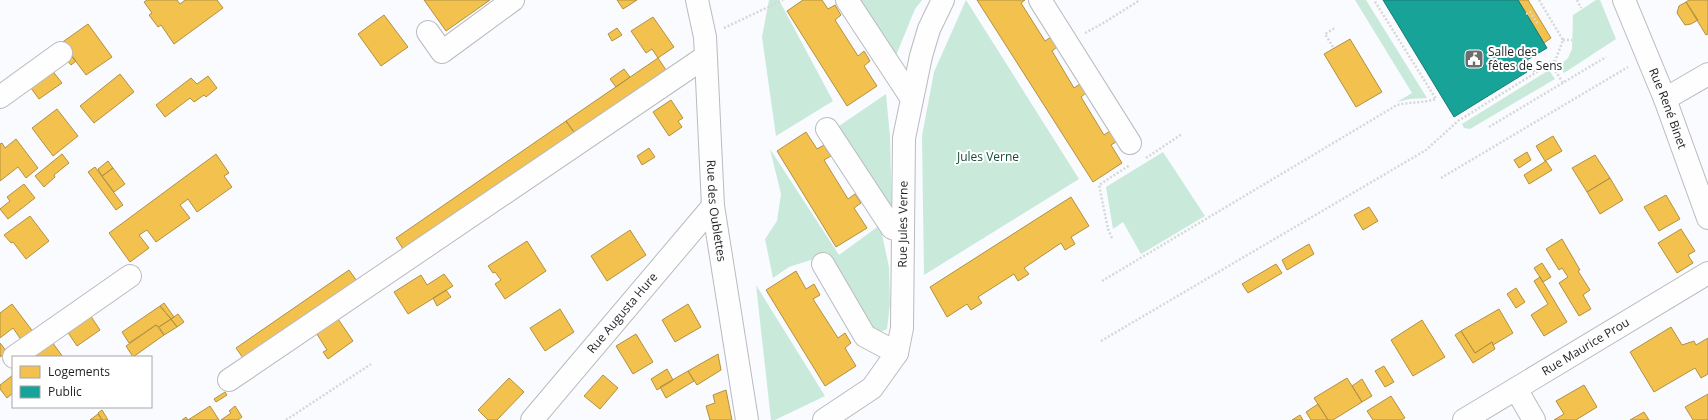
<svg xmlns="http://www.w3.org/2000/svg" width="1708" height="420" viewBox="0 0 1708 420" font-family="'Open Sans',sans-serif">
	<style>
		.green { fill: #c9e9db }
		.homes { fill: #f2c14e; stroke: #b39141 }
		.public { fill: #17a398; stroke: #197c75 }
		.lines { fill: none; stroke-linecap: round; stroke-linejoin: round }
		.minor-casing { stroke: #babbbe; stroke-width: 24 }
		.path { stroke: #d7d7d8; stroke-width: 2.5; stroke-dasharray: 2 2; stroke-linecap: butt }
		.minor { stroke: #fefeff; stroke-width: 22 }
		.labels { text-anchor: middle; stroke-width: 4; stroke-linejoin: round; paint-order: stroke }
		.poi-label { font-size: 12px; fill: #1f2022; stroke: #fff; text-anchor: start }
		.street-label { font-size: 12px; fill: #1f2022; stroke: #fff }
		.park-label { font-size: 12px; fill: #145039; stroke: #fff }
	</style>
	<rect width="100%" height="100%" fill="#f9fbfe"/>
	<!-- green -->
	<path class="green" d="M769,0H779L833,101L776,136L762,37Z
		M857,0H922L915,9L895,58Z
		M966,0L1079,179L924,275L922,136L934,72Z
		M1355,0H1366L1427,98L1410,99L1397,102L1412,93Z
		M1596,0H1600L1616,39L1564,73L1559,66L1568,58L1572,49L1573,15Z
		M1549,70L1555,79L1470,129L1464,128L1462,124Z
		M886,94L890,137L892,217L836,128Z
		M770,149L839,255L880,225L889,267L890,304L887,329L875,334L817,258L789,267L773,278L765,239L777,221L781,194Z
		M1163,152L1205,216L1141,254L1123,222L1113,229L1106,187Z
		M756,285L825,396L775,420H771Z"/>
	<!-- homes -->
	<path class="homes" d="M147,0H177L180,4L185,0H217L223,8L174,44L161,25L158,27L149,15L152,13L144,2Z
		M424,0H490L446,31Z
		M617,0H637L623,9Z
		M803,0H822L828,9L835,5L841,15L835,20L858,56L864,51L870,61L864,66L877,86L847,106L787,11Z
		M977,0H1025L1021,3L1045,41L1051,37L1057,47L1052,51L1074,88L1080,84L1086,93L1081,97L1104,135L1110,131L1116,142L1111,145L1122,163L1093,182Z
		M1518,0H1528L1551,38L1544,43Z
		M1689,0H1708V34L1706,35L1686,2Z
		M1686,2L1698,20L1691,24L1685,25L1677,13L1679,6Z
		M384,15L408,47L381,66L358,34Z
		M653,17L674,47L658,58L652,49L646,53L631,31Z
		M88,24L112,57L86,75L71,55L57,46Z
		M617,28L622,35L612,41L608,34Z
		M1350,39L1382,92L1356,107L1324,54Z
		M71,55L76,61L71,65L66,59Z
		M658,58L668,73L576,135L566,121Z
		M47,64L62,83L39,99L25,80Z
		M624,69L630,77L616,87L610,79Z
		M120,74L134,92L94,123L80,106Z
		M208,76L217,88L206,97L204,95L194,102L190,98L165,117L156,105L191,78L197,84Z
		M671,100L683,118L678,121L682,127L669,136L653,112Z
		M57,109L78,136L53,156L32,128Z
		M566,121L576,135L405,252L396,238Z
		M806,132L817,149L824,145L827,150L831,156L824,160L848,199L855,194L861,203L854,208L867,228L836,247L777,151Z
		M1553,136L1562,151L1545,161L1536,146Z
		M16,139L38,168L26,178L18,167L0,181V144L2,143L5,148Z
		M649,148L655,157L642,165L637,156Z
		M1527,152L1531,160L1519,168L1514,160Z
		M62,154L69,163L54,175L55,177L44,187L35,176Z
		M216,154L229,173L224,176L232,187L197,212L188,199L180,205L190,218L156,242L147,230L139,235L149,248L130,262L109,233Z
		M1595,155L1610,178L1587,192L1572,168Z
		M108,161L113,168L102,176L98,169Z
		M1546,161L1552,170L1529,184L1524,175Z
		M95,167L123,205L116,210L88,172Z
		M113,168L125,184L114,192L102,176Z
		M1610,178L1623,200L1600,214L1587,192Z
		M24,184L35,198L8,219L0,209L10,201L7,197Z
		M1666,195L1680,219L1659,231L1644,207Z
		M1071,197L1089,226L1071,237L1075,244L1065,250L1061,243L1024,268L1029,274L1018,281L1014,274L978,297L982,303L971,310L967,304L947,317L930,287Z
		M1369,207L1378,221L1363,230L1354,215Z
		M30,216L49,241L26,259L13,242L11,243L4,235Z
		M1681,229L1695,251L1688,255L1693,263L1677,273L1658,243Z
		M630,230L646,255L607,281L591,256Z
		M1562,239L1580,270L1578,271L1590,290L1583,295L1591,309L1579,316L1559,283L1568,277L1562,268L1559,270L1546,249Z
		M527,241L546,271L505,299L495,284L501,280L495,272L493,273L488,266Z
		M1309,244L1314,254L1287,270L1282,260Z
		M1542,263L1551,277L1543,282L1534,268Z
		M1276,264L1282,273L1248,293L1242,284Z
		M349,270L359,284L245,361L236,348Z
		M796,271L806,289L814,284L820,295L813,299L838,338L845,333L851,343L845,348L856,366L825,386L766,290Z
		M444,274L453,286L408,314L394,292L421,275L427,285Z
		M1540,277L1567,322L1544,336L1531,315L1548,304L1534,281Z
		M1516,288L1525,302L1516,308L1507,294Z
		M446,290L451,297L437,306L433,298Z
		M164,303L174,317L171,319L160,306Z
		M12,304L34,333L22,341L13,328L0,338V313Z
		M688,304L701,327L675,342L662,320Z
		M160,306L171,319L159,327L156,325L129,343L122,332Z
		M560,309L574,332L545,351L530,328Z
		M1499,309L1513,333L1493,345L1492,342L1475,353L1461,331Z
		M178,314L184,322L177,327L171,319Z
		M90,315L100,330L77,346L67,331Z
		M336,316L353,341L328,359L323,352L327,350L315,331Z
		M171,319L177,327L164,335L159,327Z
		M1422,320L1445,357L1413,376L1391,340Z
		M156,325L164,335L133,357L126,346Z
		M1671,327L1682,345L1694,341L1696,345L1708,338V374L1701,378L1695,368L1654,392L1630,352Z
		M1461,331L1475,353L1492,342L1495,349L1473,363L1455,335Z
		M636,334L653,362L633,374L616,346Z
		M52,342L63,357H31Z
		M0,343L7,352L0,357Z
		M718,354L721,370L697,385L688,371Z
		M1384,366L1394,382L1385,387L1375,371Z
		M667,369L673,380L657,390L651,379Z
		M688,371L694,381L666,398L660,387Z
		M13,375V393L7,398L0,389V385Z
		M603,375L618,388L600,409L584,396Z
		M509,378L524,392L497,420H488L478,410Z
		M1347,378L1362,402L1333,420H1328L1314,398Z
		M1362,379L1372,396L1362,402L1352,386Z
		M1584,385L1597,407L1576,420H1554L1564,414L1556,401Z
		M726,390L732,420H710L706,406L715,403L713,395Z
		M225,392L227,395L216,402L214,399Z
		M1708,394V420H1693L1685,407Z
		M1391,396L1405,418L1401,420H1373L1367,411Z
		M1318,404L1328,420H1311L1306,412Z
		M210,406L219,420H182L186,417L188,420Z
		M235,406L242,417L238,420H221L231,413L229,411Z
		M102,410L108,420H102L98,413Z
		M1644,412L1649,420H1630Z
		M98,414L102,420H90Z
		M1300,415L1303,420H1292Z"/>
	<!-- public -->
	<path class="public" d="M1383,0H1518L1547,48L1522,63L1527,72L1454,117Z"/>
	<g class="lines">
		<!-- minor casing -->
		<g class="minor-casing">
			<g id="minor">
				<path id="s1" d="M697,0L705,37L713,206L747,420"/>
				<path d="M847,0L912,99"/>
				<path d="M1040,0L1130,143"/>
				<path id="s2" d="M1624,0L1665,99L1708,218"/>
				<path d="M428,32L442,52L513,0"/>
				<path d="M0,97L61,53"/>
				<path d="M1665,99L1708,74"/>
				<path d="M827,129L892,228L903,232"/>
				<path d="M823,264L865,336L897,353"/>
				<path d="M14,357L130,276"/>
				<path d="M229,380L705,57"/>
				<path d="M1516,389L1534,420"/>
				<path id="s3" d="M532,420L713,206"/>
				<path id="s4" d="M824,420L872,388L897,353L902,328L904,138L921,56L929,29L943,0"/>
				<path id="s5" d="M1464,420L1708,273"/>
			</g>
		</g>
		<!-- path -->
		<path class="path" d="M1539,0L1563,40L1553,67L1563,83
			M1577,0L1581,8
			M1526,14L1530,12L1538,24
			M724,28L783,0
			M1085,33L1105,22L1140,0
			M1563,40H1572
			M1333,47L1325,34L1335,28L1334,27
			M1527,60L1535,73
			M1489,127L1606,57
			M1146,158L1182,134
			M1441,178L1628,67
			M1112,238L1108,229L1099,185L1130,165
			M1102,281L1397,105C1410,102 1423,103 1436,99L1374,0
			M1101,341L1426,150L1458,121L1556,60
			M286,420L371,364"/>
		<!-- minor -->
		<use href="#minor" class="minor"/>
	</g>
	<!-- icons -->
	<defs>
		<g id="civic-square" transform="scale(1)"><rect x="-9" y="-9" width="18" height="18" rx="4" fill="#6b6d6f" stroke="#fff"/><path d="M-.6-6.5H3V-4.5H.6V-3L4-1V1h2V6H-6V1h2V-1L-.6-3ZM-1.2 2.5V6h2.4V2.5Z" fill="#fff"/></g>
	</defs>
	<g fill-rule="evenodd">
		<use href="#civic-square" x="1474" y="59"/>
	</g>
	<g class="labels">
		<!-- poi labels -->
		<g class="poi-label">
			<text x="1488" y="56">Salle des<tspan x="1488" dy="14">fêtes de Sens</tspan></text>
		</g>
		<!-- street labels -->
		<g class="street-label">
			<text dy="4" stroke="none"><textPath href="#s2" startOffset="117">Rue René Binet</textPath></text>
			<text dy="4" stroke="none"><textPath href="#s1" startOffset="212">Rue des Oublettes</textPath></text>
			<text dy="4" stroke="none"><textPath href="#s4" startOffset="230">Rue Jules Verne</textPath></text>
			<text dy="4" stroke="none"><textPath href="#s3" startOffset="140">Rue Augusta Hure</textPath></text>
			<text dy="4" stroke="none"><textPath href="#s5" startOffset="142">Rue Maurice Prou</textPath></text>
		</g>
		<!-- park labels -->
		<g class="park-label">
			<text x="988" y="161">Jules Verne</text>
		</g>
	</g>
	<!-- legend -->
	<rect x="12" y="356" width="140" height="52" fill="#ffffff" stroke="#a5a6a7"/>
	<rect x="20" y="366" width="20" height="12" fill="#f2c14e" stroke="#a5a6a7"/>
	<text x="48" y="376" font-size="12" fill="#1f2022">Logements</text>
	<rect x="20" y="386" width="20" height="12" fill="#17a398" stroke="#a5a6a7"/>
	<text x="48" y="396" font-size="12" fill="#1f2022">Public</text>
</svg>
